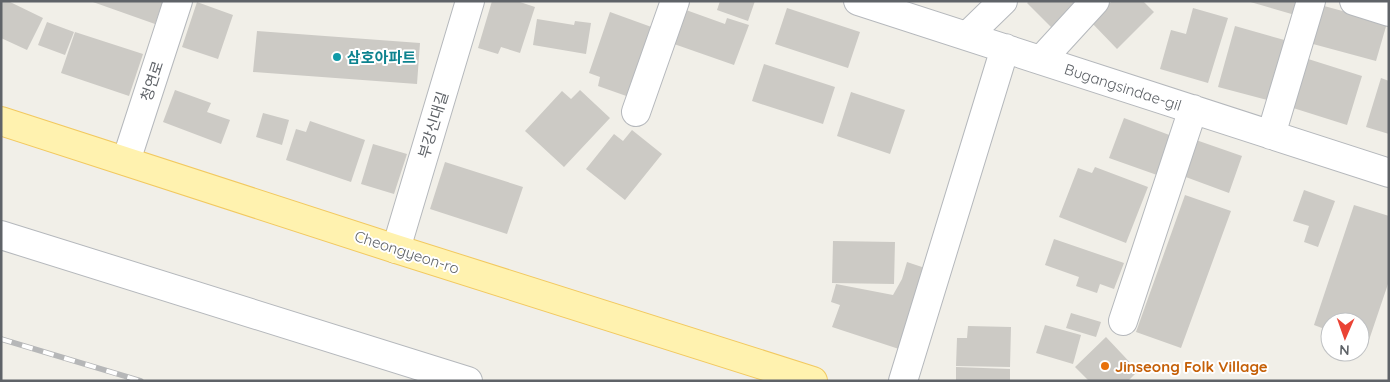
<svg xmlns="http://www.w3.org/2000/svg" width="1390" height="382" font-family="Quicksand,'Noto Sans KR',sans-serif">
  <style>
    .building { fill: #cccac5 }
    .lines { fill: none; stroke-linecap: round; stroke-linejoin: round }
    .minor-casing { stroke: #b5b8bc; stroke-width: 30 }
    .major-casing { stroke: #f2c960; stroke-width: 30 }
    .minor { stroke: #fff; stroke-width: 28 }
    .major { stroke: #fff2af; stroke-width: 28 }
    .rail-casing { stroke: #b6b7b8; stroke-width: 5.5 }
    .rail { stroke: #fff; stroke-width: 4; stroke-dasharray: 11; stroke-linecap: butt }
    .culture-dot { fill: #0f9aa8; stroke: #fff; stroke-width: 2 }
    .food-dot { fill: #e8710a; stroke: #fff; stroke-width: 2 }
    .labels { text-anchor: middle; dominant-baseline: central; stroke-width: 4; stroke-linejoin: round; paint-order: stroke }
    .culture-label { font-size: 15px; font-weight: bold; fill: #0d838f; stroke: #fff; text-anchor: start }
    .street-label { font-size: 15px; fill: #5f6368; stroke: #fff }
    .food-label { font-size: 15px; font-weight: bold; fill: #c56008; stroke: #fff; text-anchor: start }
  </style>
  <rect width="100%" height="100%" fill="#f1efe8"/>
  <!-- building -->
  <path class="building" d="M 1,1 L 8,1 L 43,18 L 27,50 L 1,38 Z
    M 90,1 L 163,1 L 155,24 Z
    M 492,1 L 517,1 L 535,7 L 520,53 L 501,47 L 498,54 L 478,48 Z
    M 720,1 L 755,1 L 748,21 L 717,10 Z
    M 1029,1 L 1081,1 L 1053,29 L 1027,3 Z
    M 1112,1 L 1143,1 L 1154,12 L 1117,49 L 1091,22 Z
    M 1247,1 L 1299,1 L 1295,15 Z
    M 197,2 L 233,15 L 218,59 L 182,47 Z
    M 1324,6 L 1387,23 L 1376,61 L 1313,44 Z
    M 787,8 L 860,32 L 848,68 L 775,44 Z
    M 1193,8 L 1228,18 L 1208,83 L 1160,69 L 1171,30 L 1186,34 Z
    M 686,10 L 725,24 L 727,18 L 749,25 L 734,65 L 674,44 Z
    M 610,12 L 657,29 L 632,98 L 598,86 L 600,77 L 589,73 Z
    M 537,19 L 574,25 L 575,21 L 591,23 L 586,54 L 533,45 Z
    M 47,22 L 74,32 L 65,55 L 38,45 Z
    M 1235,26 L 1288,41 L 1271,101 L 1218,87 Z
    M 257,31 L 420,43 L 417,84 L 253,72 Z
    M 75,32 L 143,54 L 129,96 L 61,73 Z
    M 1305,58 L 1362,76 L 1347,125 L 1290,107 Z
    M 764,64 L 835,87 L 823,124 L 752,101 Z
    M 1381,78 L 1389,81 L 1389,134 L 1366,127 Z
    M 175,90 L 211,103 L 207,112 L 230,120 L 221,144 L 163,122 Z
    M 580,90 L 610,118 L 564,167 L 525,131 L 562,91 L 571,99 Z
    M 851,92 L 905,110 L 890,154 L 837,136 Z
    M 263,113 L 289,120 L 282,145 L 256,137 Z
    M 1124,118 L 1172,136 L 1157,175 L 1109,158 Z
    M 310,121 L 365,140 L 351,182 L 286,160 L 296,129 L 306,132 Z
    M 632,130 L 662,154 L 625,200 L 586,169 L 614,134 L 623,141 Z
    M 1196,140 L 1242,156 L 1229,193 L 1183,176 Z
    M 373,144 L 407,154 L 394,194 L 361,184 Z
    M 445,162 L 523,187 L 507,234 L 430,209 Z
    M 1095,167 L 1148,187 L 1126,243 L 1059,217 L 1078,168 L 1092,173 Z
    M 1304,190 L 1335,201 L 1318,247 L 1304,242 L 1309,226 L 1293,221 Z
    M 1185,195 L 1231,211 L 1181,348 L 1136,332 Z
    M 1354,205 L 1389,216 L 1389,281 L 1368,343 L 1360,340 L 1360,322 L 1330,322 L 1330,331 L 1314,325 Z
    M 1054,239 L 1124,263 L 1114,289 L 1100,284 L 1097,293 L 1076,286 L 1079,277 L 1045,265 Z
    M 833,241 L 895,242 L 894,284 L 832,283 Z
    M 907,262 L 928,269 L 902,350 L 832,327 L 840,305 L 831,302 L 836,284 L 893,295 L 902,279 Z
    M 1071,313 L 1101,322 L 1096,337 L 1066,328 Z
    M 1045,325 L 1081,335 L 1073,364 L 1036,353 Z
    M 968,326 L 1011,327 L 1010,367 L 956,366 L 957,338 L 967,338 Z
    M 1106,337 L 1138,371 L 1128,381 L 1089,381 L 1075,367 Z
    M 956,367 L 1010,369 L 1010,381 L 960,381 L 956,380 Z"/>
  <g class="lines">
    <defs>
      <path id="minor" d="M 858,1 L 1389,173
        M 1354,1 L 1389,12
        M 967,36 L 1003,1
        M 1041,60 L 1095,1
        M 636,112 L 675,1
        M 1271,135 L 1311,1
        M 126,161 L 178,1
        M 1,235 L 468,381
        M 396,249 L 470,1
        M 1123,321 L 1193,109
        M 903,381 L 1005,48"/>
      <path id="major" d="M 1,121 L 396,249 L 813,381"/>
    </defs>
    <!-- minor casing -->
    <use href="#minor" class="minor-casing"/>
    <!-- major casing -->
    <use href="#major" class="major-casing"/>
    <!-- minor -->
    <use href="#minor" class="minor"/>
    <!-- major -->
    <use href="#major" class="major"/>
    <defs>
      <path id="rail" d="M 1,339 L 141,381"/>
    </defs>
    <!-- rail casing -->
    <use href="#rail" class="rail-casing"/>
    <!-- rail -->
    <use href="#rail" class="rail"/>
  </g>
  <!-- markers -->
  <circle class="culture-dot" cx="337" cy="57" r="5"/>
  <circle class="food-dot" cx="1105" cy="366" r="5"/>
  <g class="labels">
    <!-- culture labels -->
    <g class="culture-label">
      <text x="347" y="57">삼호아파트</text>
    </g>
    <!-- street labels -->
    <g class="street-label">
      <text transform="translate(152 81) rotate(-72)">청연로</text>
      <text transform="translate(1123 87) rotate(18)">Bugangsindae-gil</text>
      <text transform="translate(433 125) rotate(-73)">부강신대길</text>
      <text transform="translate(407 252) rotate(18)">Cheongyeon-ro</text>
    </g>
    <!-- food labels -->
    <g class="food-label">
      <text x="1115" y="366">Jinseong Folk Village</text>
    </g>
  </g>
  <!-- border -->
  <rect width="1390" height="382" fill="none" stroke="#5f6368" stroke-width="5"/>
  <!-- north arrow -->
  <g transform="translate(1345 337) rotate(182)"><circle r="24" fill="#ffffff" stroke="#bfc1c3"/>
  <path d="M0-4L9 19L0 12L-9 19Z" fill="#ea4335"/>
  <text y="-8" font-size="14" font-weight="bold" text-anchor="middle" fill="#5f6368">N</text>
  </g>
</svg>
